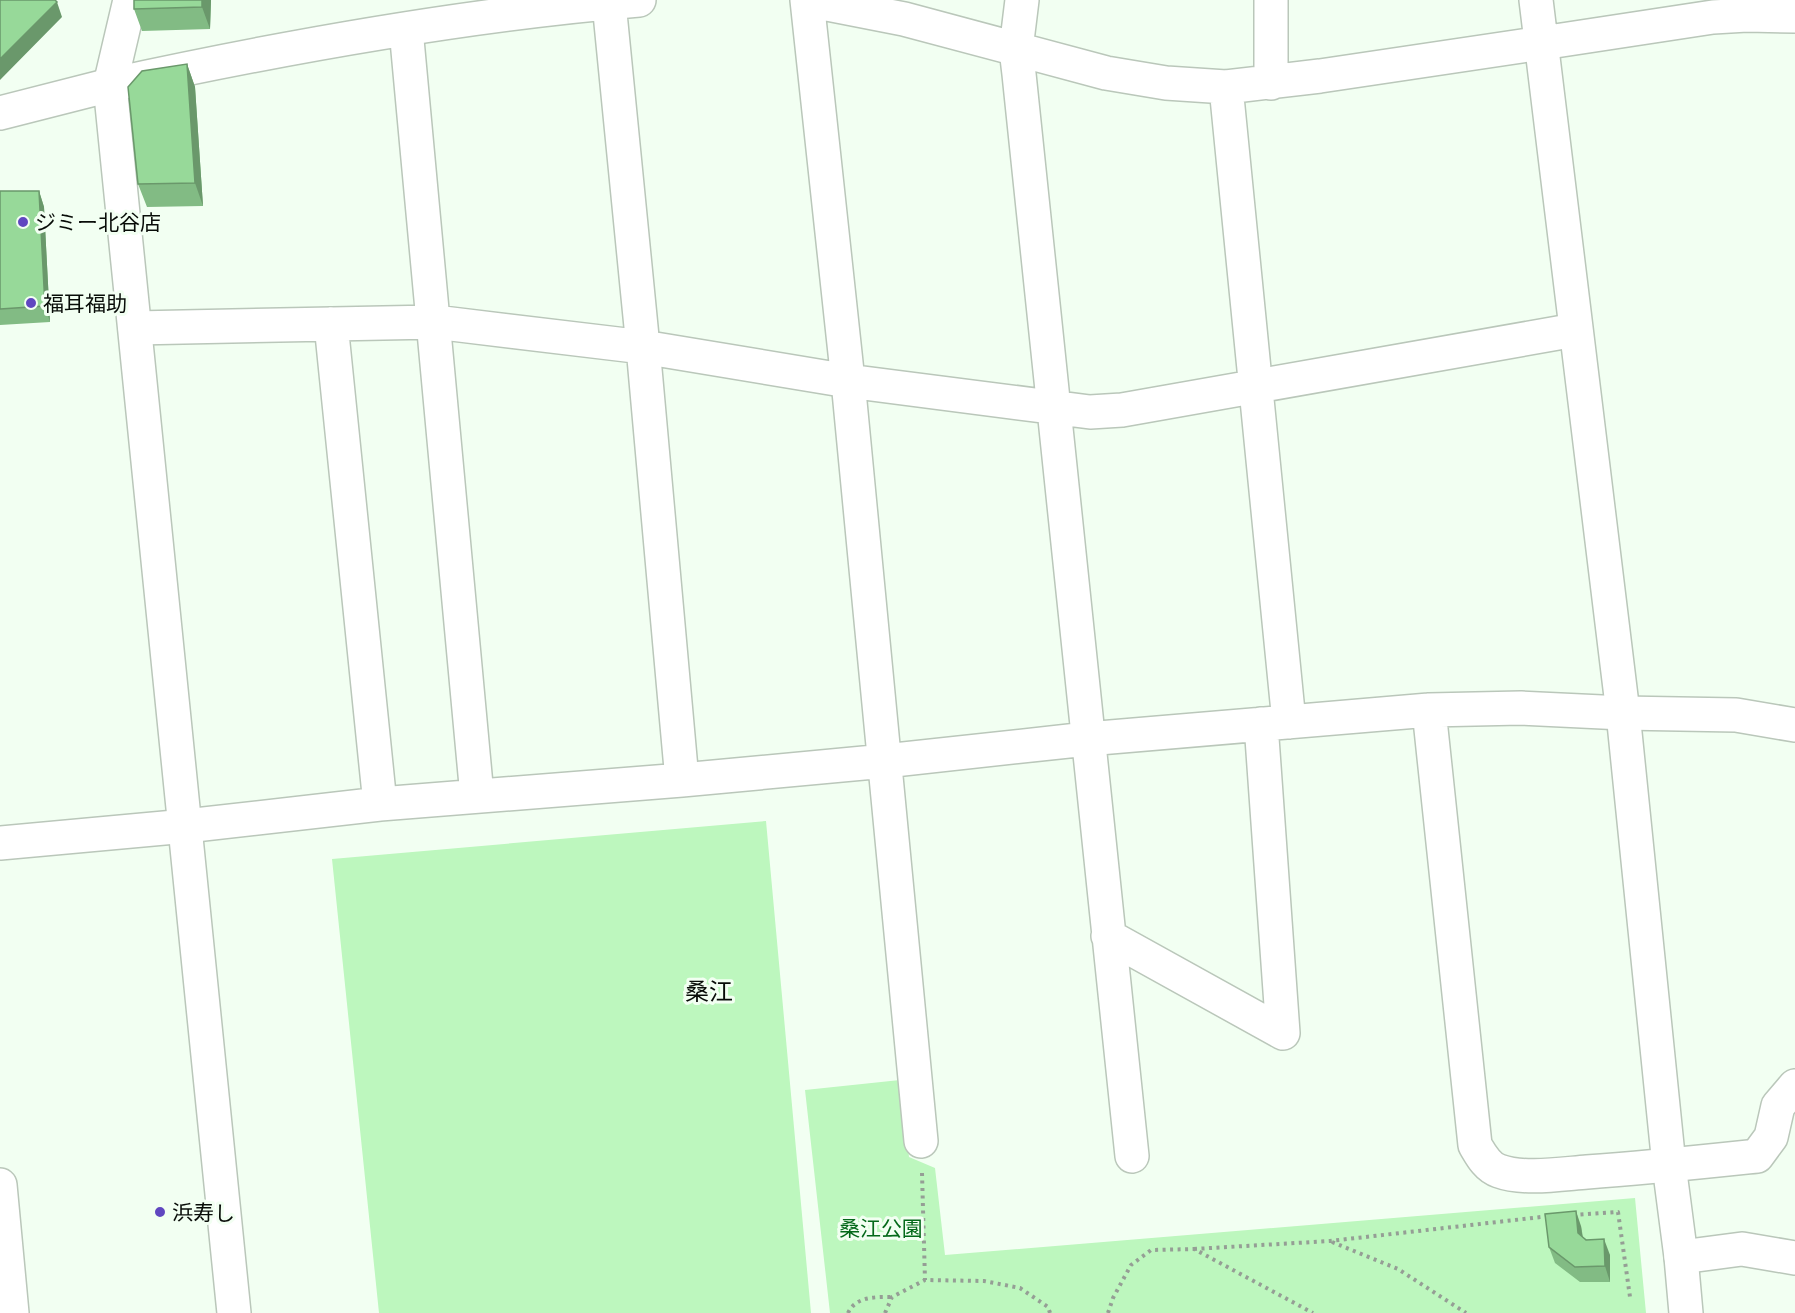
<svg xmlns="http://www.w3.org/2000/svg" width="1795" height="1313" font-family="'Titillium Web','Noto Sans JP',sans-serif">
  <style>
    .green { fill: #bdf7be }
    .lines { fill: none; stroke-linecap: round; stroke-linejoin: round }
    .minor-casing { stroke: #bac7ba; stroke-width: 36 }
    .tertiary-casing { stroke: #bac7ba; stroke-width: 36 }
    .path { stroke: #959e95; stroke-width: 4; stroke-dasharray: 3 4.5; stroke-linecap: butt }
    .minor { stroke: #fff; stroke-width: 33 }
    .tertiary { stroke: #fff; stroke-width: 33 }
    .wall { fill: #82bb84 }
    .shaded-wall { fill: #6a986b }
    .building { fill: #97d999; stroke: #6a986b; stroke-width: 1.5 }
    .poi-dot { fill: #6047c0; stroke: #f2fff2; stroke-width: 2 }
    .labels { text-anchor: middle; dominant-baseline: central; stroke-width: 6; stroke-linejoin: round; paint-order: stroke }
    .poi-label { font-size: 21px; fill: #080c08; stroke: #f2fff2; text-anchor: start }
    .park-label { font-size: 21px; fill: #04691a; stroke: #f2fff2 }
    .quarter-label { font-size: 24px; fill: #080c08; stroke: #f2fff2 }
  </style>
  <rect width="100%" height="100%" fill="#f2fff2"/>
  <!-- green -->
  <path class="green" d="M 766,821 L 811,1313 L 379,1313 L 332,859 Z
    M 900,1080 L 909,1157 L 935,1168 L 945,1255 L 1635,1198 L 1646,1313 L 830,1313 L 805,1090 Z"/>
  <g class="lines">
    <defs>
      <path id="minor" d="M 130,0 L 110,85 C 284,47 461,15 639,0
        M 807,0 L 848,381 L 921,1141
        M 807,0 L 904,19 L 1106,73 L 1166,83 L 1226,87 L 1320,76 L 1542,43
        M 1022,0 L 1016,49 L 1019,74 L 1132,1156
        M 1271,0 L 1271,83
        M 609,3 L 643,347 L 682,780
        M 406,29 L 477,796
        M 1226,87 L 1289,722
        M 331,324 L 380,804
        M 135,328 L 435,322 L 643,347 L 848,381 L 1090,412 L 1122,410 L 1575,330
        M 1429,710 L 1475,1145 C 1481,1155 1487,1167 1499,1171 C 1523,1180 1561,1174 1587,1172 C 1644,1168 1700,1162 1757,1156 L 1771,1137 L 1778,1106 L 1795,1086
        M 1261,724 L 1283,1033
        M 0,843 L 186,826 L 380,804 L 682,780 L 885,761 L 1087,739 L 1429,710 L 1521,708 L 1623,713 L 1736,715 L 1795,725
        M 1108,936 L 1283,1033
        M 0,1185 L 12,1313
        M 1681,1257 L 1742,1249 L 1795,1258"/>
      <path id="tertiary" d="M 1536,0 L 1623,713 L 1669,1165 L 1681,1257 L 1686,1313
        M 1542,43 L 1713,17 L 1747,15 L 1795,16
        M 0,113 L 110,85 L 234,1313"/>
    </defs>
    <!-- minor casing -->
    <use href="#minor" class="minor-casing"/>
    <!-- tertiary casing -->
    <use href="#tertiary" class="tertiary-casing"/>
    <!-- path -->
    <path class="path" d="M 922,1173 L 925,1280
      M 1573,1215 L 1618,1212 L 1630,1297
      M 1332,1242 L 1398,1269 L 1466,1313
      M 1194,1249 L 1330,1241 L 1550,1216
      M 848,1313 C 856,1296 876,1297 892,1297
      M 885,1313 L 892,1297 L 925,1280 L 984,1281 L 1020,1288 L 1048,1307 L 1050,1313
      M 1108,1313 L 1113,1298 L 1131,1265 L 1151,1250 L 1194,1249 L 1313,1313"/>
    <!-- minor -->
    <use href="#minor" class="minor"/>
    <!-- tertiary -->
    <use href="#tertiary" class="tertiary"/>
  </g>
  <!-- wall -->
  <path class="wall" d="M 134,0 L 211,0 L 210,29 L 142,31 L 134,9 Z
    M 187,64 L 195,87 L 203,206 L 147,207 L 138,184 Z
    M 0,191 L 39,191 L 44,207 L 50,322 L 0,325 Z
    M 1581,1226 L 1583,1237 L 1610,1255 L 1610,1282 L 1580,1282 L 1555,1263 L 1549,1247 Z"/>
  <!-- shaded-wall -->
  <path class="shaded-wall" d="M 202,0 L 211,0 L 210,29 L 202,7 Z
    M 57,2 L 62,17 L 0,80 L 0,59 Z
    M 187,64 L 195,87 L 203,206 L 195,183 Z
    M 39,191 L 44,207 L 50,322 L 45,306 Z
    M 1576,1211 L 1581,1226 L 1584,1249 L 1578,1233 Z
    M 1604,1239 L 1610,1255 L 1610,1282 L 1605,1266 Z"/>
  <!-- building -->
  <path class="building" d="M 0,0 L 55,0 L 57,2 L 0,59 Z
    M 134,0 L 202,0 L 202,7 L 134,9 Z
    M 187,64 L 195,183 L 138,184 L 128,87 L 142,71 Z
    M 0,191 L 39,191 L 45,306 L 0,309 Z
    M 1576,1211 L 1578,1233 L 1586,1240 L 1604,1239 L 1605,1266 L 1575,1267 L 1549,1247 L 1545,1214 Z"/>
  <!-- markers -->
  <g class="poi-dot">
    <circle cx="23" cy="222" r="6"/>
    <circle cx="31" cy="303" r="6"/>
    <circle cx="160" cy="1212" r="6"/>
  </g>
  <g class="labels">
    <!-- poi labels -->
    <g class="poi-label">
      <text x="35" y="222">ジミー北谷店</text>
      <text x="43" y="303">福耳福助</text>
      <text x="172" y="1212">浜寿し</text>
    </g>
    <!-- park labels -->
    <g class="park-label">
      <text x="881" y="1228">桑江公園</text>
    </g>
    <!-- quarter labels -->
    <g class="quarter-label">
      <text x="709" y="991">桑江</text>
    </g>
  </g>
</svg>
